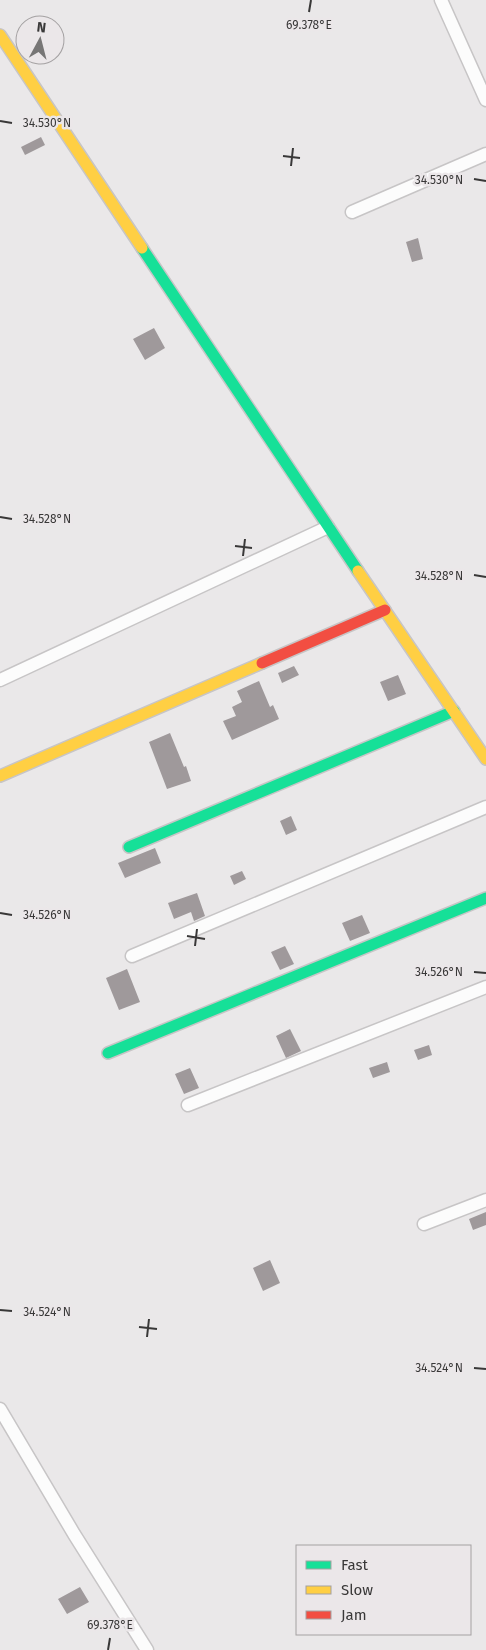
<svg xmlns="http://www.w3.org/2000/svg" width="486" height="1650" font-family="'Fira Sans',sans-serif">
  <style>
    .building { fill: #9f999b }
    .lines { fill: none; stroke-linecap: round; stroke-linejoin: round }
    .street-casing { stroke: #c7c5c6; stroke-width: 15 }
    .fast-casing { stroke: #c7c5c6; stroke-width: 14 }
    .slow-casing { stroke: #c7c5c6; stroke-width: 14 }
    .jam-casing { stroke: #c7c5c6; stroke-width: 14 }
    .street { stroke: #fcfcfc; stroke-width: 12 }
    .fast { stroke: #16e098; stroke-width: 11 }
    .slow { stroke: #ffcf43; stroke-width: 11 }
    .jam { stroke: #f24e42; stroke-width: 11 }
    .ticks { fill: none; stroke: #393838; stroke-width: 2 }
    .ticks-label { font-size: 12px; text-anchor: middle; fill: #393838; stroke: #ebe7e9; stroke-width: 5; stroke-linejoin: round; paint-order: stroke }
  </style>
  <rect width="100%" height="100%" fill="#eae8e9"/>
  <!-- building -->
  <path class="building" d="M 41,137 L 45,145 L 25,155 L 21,147 Z
    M 418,238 L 423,259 L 412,262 L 406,242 Z
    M 154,328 L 165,348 L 145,360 L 133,339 Z
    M 294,666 L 299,675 L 282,683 L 278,673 Z
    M 398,675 L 406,694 L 388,701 L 380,682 Z
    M 259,681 L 270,707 L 273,705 L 279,719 L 232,740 L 223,721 L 236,716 L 232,707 L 242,702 L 237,691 Z
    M 170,733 L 184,767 L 186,766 L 191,781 L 167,789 L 149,742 Z
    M 291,816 L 297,830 L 286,835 L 280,821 Z
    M 155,848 L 161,863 L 125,878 L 118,863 Z
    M 242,871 L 246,879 L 234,885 L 230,876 Z
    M 197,893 L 205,916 L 194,921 L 191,912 L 174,919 L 168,903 Z
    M 362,915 L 370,933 L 350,941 L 342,923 Z
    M 285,946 L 294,964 L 280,970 L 271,952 Z
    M 127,969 L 140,1002 L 119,1010 L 106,978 Z
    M 290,1029 L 301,1051 L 286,1058 L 276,1036 Z
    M 429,1045 L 432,1055 L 418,1060 L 414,1050 Z
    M 387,1062 L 390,1072 L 373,1078 L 369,1068 Z
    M 190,1068 L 199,1088 L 184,1094 L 175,1074 Z
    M 486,1212 L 486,1225 L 473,1230 L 469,1219 Z
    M 270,1260 L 280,1283 L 263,1291 L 253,1268 Z
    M 80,1587 L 89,1602 L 67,1614 L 58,1599 Z"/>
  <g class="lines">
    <defs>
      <path id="street" d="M 441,0 L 486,100
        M 352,212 L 486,154
        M 0,680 L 328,527
        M 132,956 L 486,807
        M 188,1105 L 486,987
        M 424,1224 L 486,1200
        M 0,1409 L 74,1534 L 147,1650"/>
      <path id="fast" d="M 142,248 L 358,571
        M 129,847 L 454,711
        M 108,1053 L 486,898"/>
      <path id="slow" d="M 0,35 L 142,248
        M 358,571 L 486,759
        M 0,776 L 262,663"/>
      <path id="jam" d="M 262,663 L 385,610"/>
    </defs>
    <!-- street casing -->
    <use href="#street" class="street-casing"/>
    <!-- fast casing -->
    <use href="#fast" class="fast-casing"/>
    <!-- slow casing -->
    <use href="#slow" class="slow-casing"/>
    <!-- jam casing -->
    <use href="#jam" class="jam-casing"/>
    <!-- street -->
    <use href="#street" class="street"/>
    <!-- fast -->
    <use href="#fast" class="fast"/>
    <!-- slow -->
    <use href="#slow" class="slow"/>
    <!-- jam -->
    <use href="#jam" class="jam"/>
  </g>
  <!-- ticks -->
  <path class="ticks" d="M 309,12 L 311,0M 0,121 L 12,123M 283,156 L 300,158M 291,166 L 293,148M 474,179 L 486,181M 0,517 L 12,519M 235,546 L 252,548M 243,556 L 245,539M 474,575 L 486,577M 0,913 L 12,915M 187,936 L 205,939M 195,946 L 197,929M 474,972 L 486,973M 0,1310 L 12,1311M 139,1327 L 157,1329M 147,1337 L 149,1319M 474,1368 L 486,1369M 108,1650 L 110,1638"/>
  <g class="ticks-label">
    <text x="309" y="29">69.378°E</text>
    <text x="47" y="127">34.530°N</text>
    <text x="439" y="184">34.530°N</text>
    <text x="47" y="523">34.528°N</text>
    <text x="439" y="580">34.528°N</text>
    <text x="47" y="919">34.526°N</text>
    <text x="439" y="976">34.526°N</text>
    <text x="47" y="1316">34.524°N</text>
    <text x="439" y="1372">34.524°N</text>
    <text x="110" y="1629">69.378°E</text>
  </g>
  <!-- legend -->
  <rect x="296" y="1545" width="175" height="90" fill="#ebe7e9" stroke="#a4a1a2"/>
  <rect x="306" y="1561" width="25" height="8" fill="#16e098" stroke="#a4a1a2"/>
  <text x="341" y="1570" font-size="15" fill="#393838">Fast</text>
  <rect x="306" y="1586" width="25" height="8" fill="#ffcf43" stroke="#a4a1a2"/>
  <text x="341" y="1595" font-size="15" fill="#393838">Slow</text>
  <rect x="306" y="1611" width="25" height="8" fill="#f24e42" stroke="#a4a1a2"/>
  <text x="341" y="1620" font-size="15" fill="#393838">Jam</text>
  <!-- north arrow -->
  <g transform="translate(40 40) rotate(7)"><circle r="24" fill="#ebe7e9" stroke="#a4a1a2"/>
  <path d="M0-4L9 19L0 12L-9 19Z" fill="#777676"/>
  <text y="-8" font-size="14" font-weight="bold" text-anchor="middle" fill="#393838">N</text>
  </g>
</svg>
